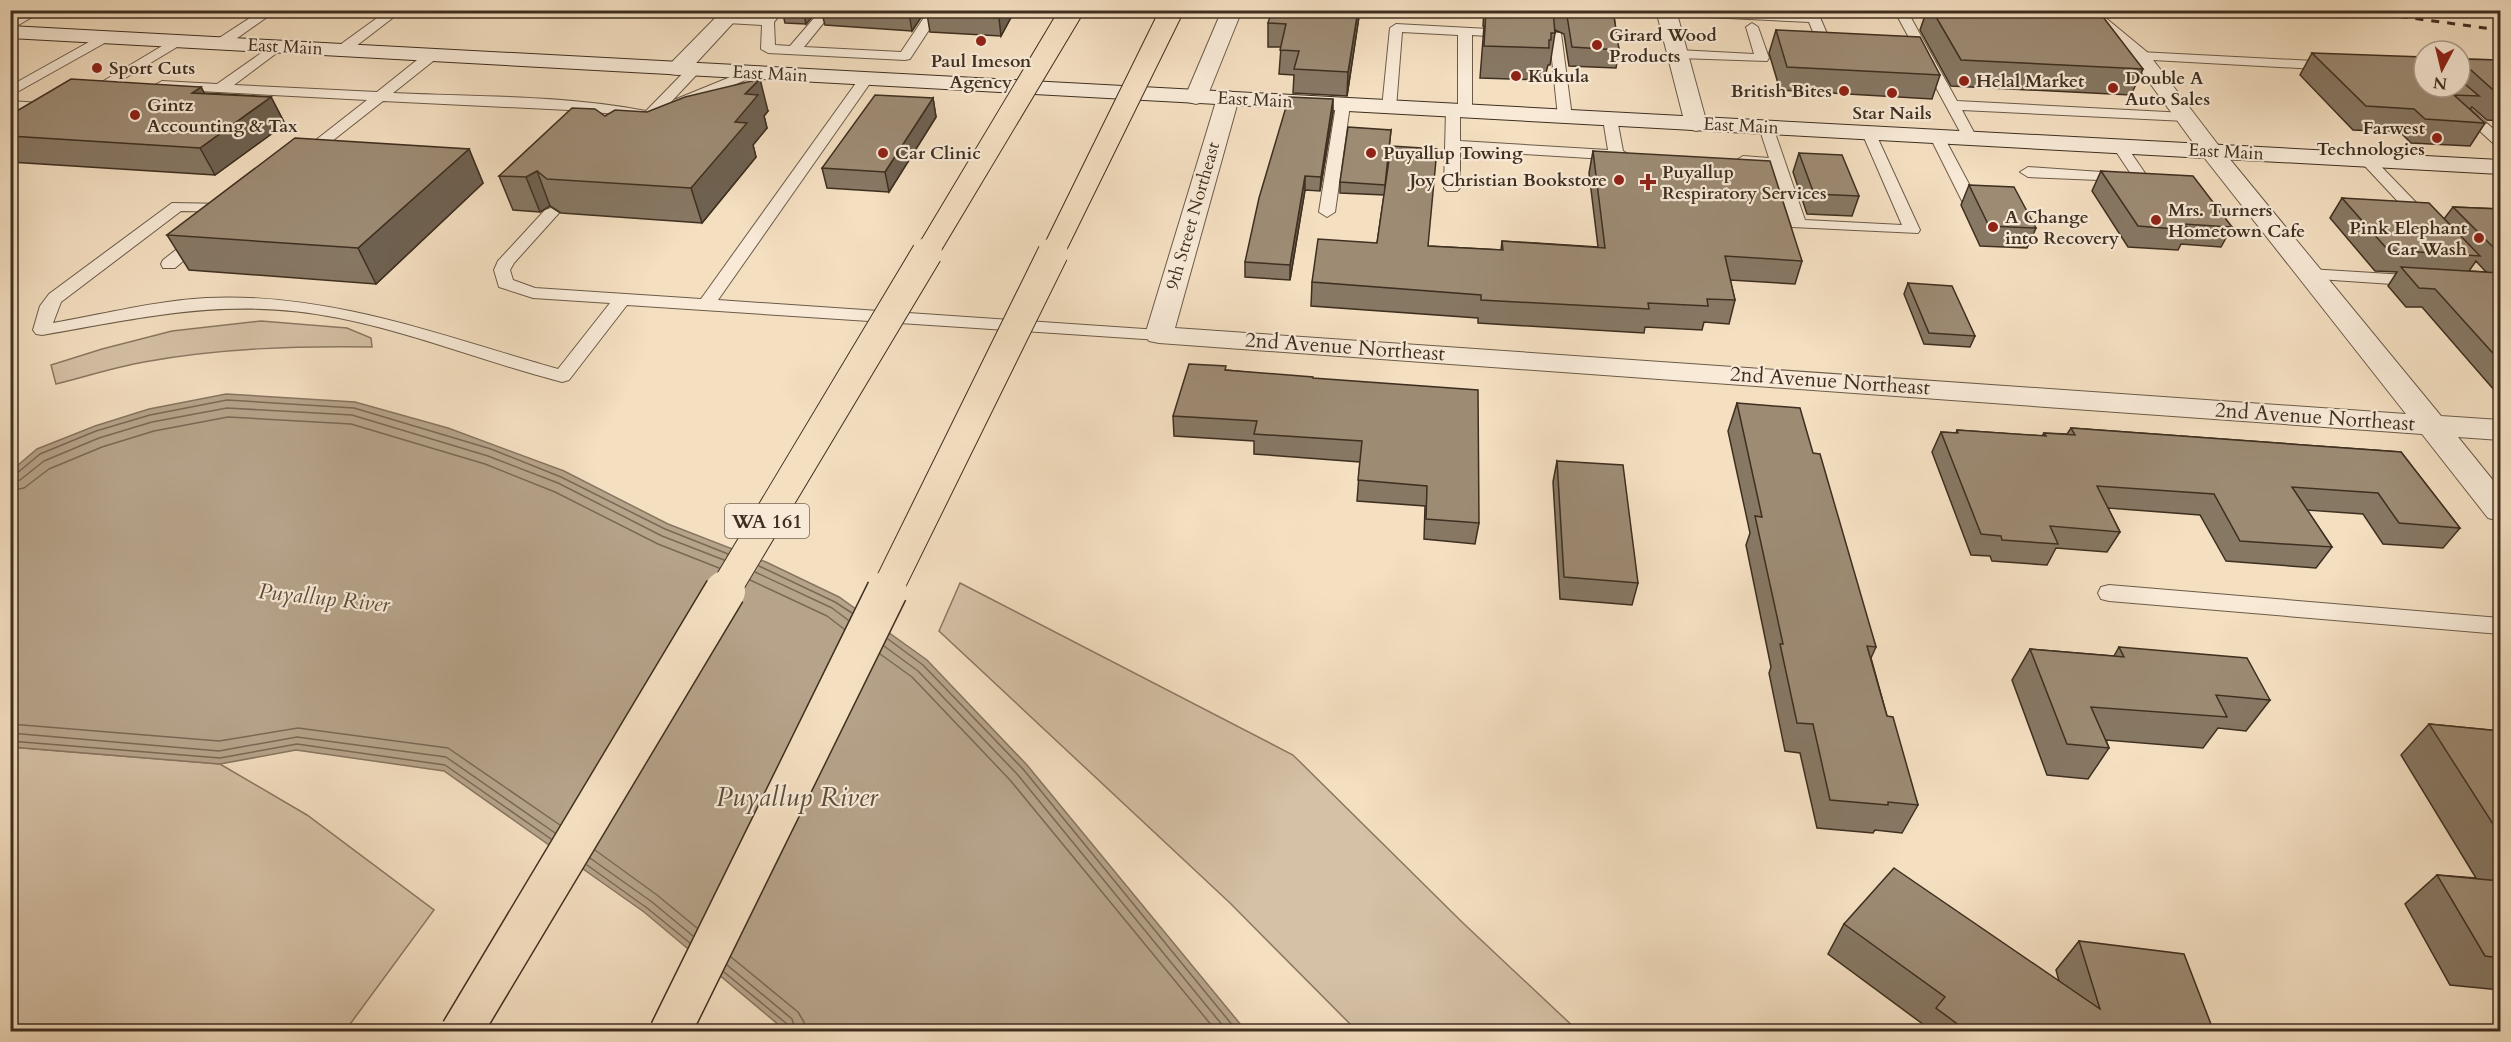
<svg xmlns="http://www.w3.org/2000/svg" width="2511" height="1042" font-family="Cardo,serif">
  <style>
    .green { fill: #d5c1a6; stroke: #8a7863; stroke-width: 1.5 }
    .water { fill: #b6a38a; stroke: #867560; stroke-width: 1.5 }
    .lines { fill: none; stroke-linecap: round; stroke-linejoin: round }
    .shore { stroke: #7a6955; stroke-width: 1.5 }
    .lane-casing { stroke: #6c5b48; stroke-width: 2 }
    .street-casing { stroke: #6c5b48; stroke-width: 2 }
    .secondary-casing { stroke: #3f2f20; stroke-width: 2 }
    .lane { fill: #f8ead7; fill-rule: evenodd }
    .street { fill: #f8ead7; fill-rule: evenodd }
    .secondary { fill: #f8ead7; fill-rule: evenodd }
    .rail { stroke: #3f2f20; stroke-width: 3; stroke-dasharray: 8 8; stroke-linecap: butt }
    .highway-bridge-far2-casing { stroke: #3f2f20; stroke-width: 24; stroke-linecap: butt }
    .highway-bridge-far1-casing { stroke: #3f2f20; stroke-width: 32; stroke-linecap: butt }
    .highway-bridge-casing { stroke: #3f2f20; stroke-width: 43; stroke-linecap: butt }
    .highway-bridge-far2 { stroke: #f4dfc1; stroke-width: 22 }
    .highway-bridge-far1 { stroke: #f4dfc1; stroke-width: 30 }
    .highway-bridge { stroke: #f4dfc1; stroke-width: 40 }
    .wall { fill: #877864; stroke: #3f2f20; stroke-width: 1.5; fill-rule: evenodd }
    .shaded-wall { fill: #6e6151; stroke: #3f2f20; stroke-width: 1.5 }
    .building { fill: #9d8b74; stroke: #3f2f20; stroke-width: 1.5 }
    .poi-dot { fill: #8f2418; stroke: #f8ead7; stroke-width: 2 }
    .labels { text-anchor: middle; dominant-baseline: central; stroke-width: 4.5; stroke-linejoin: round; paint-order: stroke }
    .far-poi-label { font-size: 18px; font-weight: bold; fill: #3f2f20; stroke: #f8ead7; text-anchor: start }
    .far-street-label { font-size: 18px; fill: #3f2f20; stroke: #f8ead7 }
    .shield { fill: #f8ead7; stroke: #766757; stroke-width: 1.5 }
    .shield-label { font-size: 20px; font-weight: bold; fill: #3f2f20 }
    .street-label { font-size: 21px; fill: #3f2f20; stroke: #f8ead7 }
    .water-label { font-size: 22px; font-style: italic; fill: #5d4c3a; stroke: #f8ead7 }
    .near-water-label { font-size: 27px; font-style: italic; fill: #5d4c3a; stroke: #f8ead7 }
  </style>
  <rect width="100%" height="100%" fill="#f4dfc1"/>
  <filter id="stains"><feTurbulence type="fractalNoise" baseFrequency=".00333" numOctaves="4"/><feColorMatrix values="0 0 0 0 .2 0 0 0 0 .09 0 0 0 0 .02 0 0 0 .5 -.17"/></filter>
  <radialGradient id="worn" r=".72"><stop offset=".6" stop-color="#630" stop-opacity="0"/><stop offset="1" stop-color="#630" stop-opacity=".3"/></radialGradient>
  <!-- green -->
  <path class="green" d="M 261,321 L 347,328 L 371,338 L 372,347 C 296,346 220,348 144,362 C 115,367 85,377 56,384 L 51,365 L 102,349 L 172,331 Z
    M 960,583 L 1293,755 L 1463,923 L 1578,1031 L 1357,1031 L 1230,903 L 939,631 Z
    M 10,747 L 220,764 L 307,815 L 434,910 L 345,1031 L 11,1031 Z"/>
  <!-- water -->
  <path class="water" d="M 226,394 L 355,402 L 448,428 L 564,471 L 668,524 L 766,562 L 839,597 L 927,660 L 1027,765 L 1246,1031 L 786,1031 L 644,912 L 444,771 L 296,750 L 220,764 L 11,747 L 11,471 L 37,449 L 95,426 L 149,409 Z"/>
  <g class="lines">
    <!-- shore -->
    <path class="shore" d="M 10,475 L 16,474 L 40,454 L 96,431 L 150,415 L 227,400 L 354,408 L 491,449 L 561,477 L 665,529 L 728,554
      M 10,482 L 20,480 L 44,461 L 99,438 L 152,422 L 227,408 L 352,415 L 488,456 L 558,483 L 662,536 L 724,560
      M 10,491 L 24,488 L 49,469 L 102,447 L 154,431 L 228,417 L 351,424 L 485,464 L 555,492 L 658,544 L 719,568
      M 759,566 L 835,602 L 852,613
      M 755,572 L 832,608 L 848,620
      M 750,580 L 827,616 L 844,629
      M 888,639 L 923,665 L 1023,769 L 1238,1032
      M 884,646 L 918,671 L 1017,774 L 1228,1032
      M 880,654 L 912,677 L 1010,780 L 1217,1032
      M 10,724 L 219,741 L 298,728 L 448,748 L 560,825
      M 10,733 L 219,751 L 297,737 L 446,757 L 555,833
      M 10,741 L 220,758 L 297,744 L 445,765 L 551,839
      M 595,850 L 657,895 L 697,928
      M 590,858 L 652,902 L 693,936
      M 587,865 L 647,908 L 690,943
      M 731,957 L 798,1012 L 804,1022 L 805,1032
      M 727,965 L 792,1019 L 796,1032
      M 724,972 L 787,1024 L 789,1032"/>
    <defs>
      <path id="lane" d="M 28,10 L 44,10 L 10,30 L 10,20 Z
        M 262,10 L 277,10 L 226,46 L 216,46 L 214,43 L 216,40 Z
        M 388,10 L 403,10 L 347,53 L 337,53 L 335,50 L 337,47 Z
        M 771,10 L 784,10 L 774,22 L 775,45 L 790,46 L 821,10 L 834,10 L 804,47 L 901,52 L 929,10 L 942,10 L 910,59 L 905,60 L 768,53 L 761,49 L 762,25 L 727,23 L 721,19 L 727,15 L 765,17 Z
        M 1736,10 L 1819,15 L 1828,36 L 1826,39 L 1816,39 L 1809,22 L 1666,15 L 1660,11 Z
        M 1894,10 L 1958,12 L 1960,15 L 1954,19 L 1910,16 L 1957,101 L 2186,113 L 2193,117 L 2186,121 L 1962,110 L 1977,138 L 1970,142 L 1965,141 Z
        M 1752,23 L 1758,27 L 1769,58 L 1767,61 L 1678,58 L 1671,54 L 1678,50 L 1754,54 L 1746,27 Z
        M 1396,24 L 1561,33 L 1572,117 L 1570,120 L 1565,121 L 1558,117 L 1550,40 L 1472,35 L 1472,112 L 1470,115 L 1460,115 L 1460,141 L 1608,150 L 1603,119 L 1610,115 L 1617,119 L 1623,151 L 1630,155 L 1622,160 L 1460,150 L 1460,188 L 1457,191 L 1447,191 L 1444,188 L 1446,111 L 1448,108 L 1458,108 L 1458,35 L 1402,32 L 1396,108 L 1389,112 L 1382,108 L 1390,28 Z
        M 105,33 L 110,34 L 112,37 L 110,40 L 10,96 L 10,86 Z
        M 177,37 L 184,41 L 182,44 L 92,98 L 87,99 L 80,95 Z
        M 277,42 L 282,43 L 284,46 L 282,49 L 234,85 L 377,92 L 427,52 L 437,52 L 439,55 L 437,58 L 393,93 C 477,97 564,95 646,111 L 689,67 L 699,67 L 701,70 L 654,120 L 649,121 L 617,114 L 569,110 L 383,101 L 308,160 L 303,162 L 295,157 L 298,154 L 367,100 L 162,89 L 155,85 L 162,81 L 217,84 Z
        M 2140,52 L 2334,62 L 2341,66 L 2334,70 L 2135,59 L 2133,56 L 2135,53 Z
        M 750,69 L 755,70 L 757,73 L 755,76 L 684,106 L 679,107 L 672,103 L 674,100 Z
        M 866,75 L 873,79 L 718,300 L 1159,330 L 1165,331 L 1168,335 L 1165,339 L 1159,340 L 627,305 L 569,380 L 562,382 C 488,363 414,333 339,318 C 231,296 147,317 42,335 L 36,334 L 33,330 L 40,306 L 49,294 L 172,203 L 229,204 L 237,209 L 235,212 L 181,211 L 61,302 L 53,323 C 104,314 154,301 206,298 C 328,292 442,336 558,369 L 610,303 L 533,298 L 499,287 L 494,270 L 498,261 L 545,210 L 551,208 L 559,213 L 514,263 L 510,270 L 513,280 L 535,288 L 701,299 L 861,76 Z
        M 2432,87 L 2447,87 L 2500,135 L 2500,146 L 2495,145 Z
        M 10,101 L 55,104 L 62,108 L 55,112 L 10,109 Z
        M 1343,101 L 1350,105 L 1335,212 L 1327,217 L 1319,212 L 1336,105 Z
        M 1766,123 L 1773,127 L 1805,220 L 1902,225 L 1862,133 L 1864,130 L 1874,130 L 1920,230 L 1918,233 L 1792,227 L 1772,167 L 1743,166 L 1735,161 L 1743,156 L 1769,158 L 1759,127 Z
        M 1937,133 L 1944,137 L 1978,201 L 1976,204 L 1964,204 L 1962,201 L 1930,137 Z
        M 2120,143 L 2125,144 L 2147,176 L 2150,179 L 2147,182 L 2028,177 L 2020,172 L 2028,167 L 2131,174 L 2113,147 Z
        M 2367,155 L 2372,157 L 2432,219 L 2434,222 L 2432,225 L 2420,225 L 2362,163 L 2359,160 L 2362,157 Z
        M 201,233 L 207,235 L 209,238 L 207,241 L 175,268 L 163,268 L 161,264 L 163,260 L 195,235 Z
        M 2309,269 L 2422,276 L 2428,277 L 2431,281 L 2428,285 L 2422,286 L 2303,278 L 2301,274 L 2303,270 Z
        M 2109,585 L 2500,618 L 2500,634 L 2109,601 L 2101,599 L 2098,593 L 2101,587 Z"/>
      <path id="street" d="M 723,10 L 745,10 L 686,74 L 678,75 L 670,74 L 667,69 L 670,64 Z
        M 1222,10 L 1242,10 L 1207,97 L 1204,102 L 1196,104 L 1188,102 L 1185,97 Z
        M 1656,10 L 1676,10 L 1707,124 L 1704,129 L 1696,131 L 1688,129 L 1685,124 Z
        M 2079,10 L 2096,10 L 2147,52 L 2219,146 L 2441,416 L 2500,420 L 2500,440 L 2458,437 L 2500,489 L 2500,521 L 2488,518 L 2422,434 L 1159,343 L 1149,341 L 1145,335 L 1217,98 L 1220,93 L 1228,91 L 1236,93 L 1239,98 L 1175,328 L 2406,414 L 2203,156 L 2133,60 L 2080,17 L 2077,13 Z"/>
      <path id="secondary" d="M 10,26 L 2500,160 L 2500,174 L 10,38 Z"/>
    </defs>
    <!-- lane casing -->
    <use href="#lane" class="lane-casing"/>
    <!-- street casing -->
    <use href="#street" class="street-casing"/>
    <!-- secondary casing -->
    <use href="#secondary" class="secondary-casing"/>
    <!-- lane -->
    <use href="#lane" class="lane"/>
    <!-- street -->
    <use href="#street" class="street"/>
    <!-- secondary -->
    <use href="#secondary" class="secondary"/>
    <!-- rail -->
    <path class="rail" d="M 2352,10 L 2500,30"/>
    <defs>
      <path id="highway-bridge-far2" d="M 926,254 L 1072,10
        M 1052,254 L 1172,10"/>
      <path id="highway-bridge-far1" d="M 724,592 L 927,253
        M 886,592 L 1053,253"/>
      <path id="highway-bridge" d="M 461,1032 L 725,591
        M 670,1032 L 887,591"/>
    </defs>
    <!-- highway-bridge-far2 casing -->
    <use href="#highway-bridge-far2" class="highway-bridge-far2-casing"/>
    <!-- highway-bridge-far1 casing -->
    <use href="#highway-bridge-far1" class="highway-bridge-far1-casing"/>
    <!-- highway-bridge casing -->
    <use href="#highway-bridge" class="highway-bridge-casing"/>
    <!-- highway-bridge-far2 -->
    <use href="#highway-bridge-far2" class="highway-bridge-far2"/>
    <!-- highway-bridge-far1 -->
    <use href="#highway-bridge-far1" class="highway-bridge-far1"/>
    <!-- highway-bridge -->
    <use href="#highway-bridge" class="highway-bridge"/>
  </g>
  <!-- wall -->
  <path class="wall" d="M 782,10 L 818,10 L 806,24 L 785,23 Z
    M 821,10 L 926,10 L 912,31 L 825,25 Z
    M 930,10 L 1015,10 L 1001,36 L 930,32 L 927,14 Z
    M 1360,10 L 1347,96 L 1293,93 L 1294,75 L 1279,74 L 1281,47 L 1268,47 L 1268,23 Z
    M 1484,10 L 1613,10 L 1619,50 L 1616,68 L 1569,66 L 1564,34 L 1555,30 L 1555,33 L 1550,65 L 1548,65 L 1544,80 L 1480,78 L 1484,26 L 1483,26 Z
    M 1927,10 L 2048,10 L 2143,69 L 2131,95 L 1951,86 L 1920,30 Z
    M 1776,30 L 1940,75 L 1932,99 L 1780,90 L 1769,53 Z
    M 2312,53 L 2460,87 L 2460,59 L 2500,60 L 2500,121 L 2487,120 L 2472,107 L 2470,109 L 2485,123 L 2470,146 L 2411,143 L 2400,132 L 2353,130 L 2300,75 Z
    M 201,87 L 204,93 L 271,97 L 285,124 L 215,175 L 10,162 L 10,115 Z
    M 933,98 L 936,117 L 889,192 L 827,188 L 822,168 Z
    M 768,111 L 764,116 L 767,128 L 753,145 L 756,157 L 702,223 L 561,213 L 550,206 L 540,212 L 513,210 L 499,176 L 647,112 Z
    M 1333,112 L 1320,191 L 1305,190 L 1290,280 L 1245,277 L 1245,262 Z
    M 1391,130 L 1385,187 L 1428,246 L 1501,250 L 1502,241 L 1598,247 L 1589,173 L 1593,151 L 1802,261 L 1795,284 L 1730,280 L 1735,300 L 1729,324 L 1704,322 L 1702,330 L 1645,327 L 1644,333 L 1478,323 L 1478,318 L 1311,306 L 1312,282 L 1377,243 L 1384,195 L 1340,193 L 1340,182 Z
    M 469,149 L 483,183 L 376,284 L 189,270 L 167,235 Z
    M 1799,153 L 1859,196 L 1852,216 L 1807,214 L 1793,172 Z
    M 2101,171 L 2232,227 L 2221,247 L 2181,244 L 2178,250 L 2128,247 L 2092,191 Z
    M 1969,185 L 2036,228 L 2027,248 L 1980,246 L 1961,205 Z
    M 2342,198 L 2444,219 L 2453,207 L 2500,209 L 2500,391 L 2495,391 L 2422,307 L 2406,307 L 2388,286 L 2397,272 L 2375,271 L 2330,218 ZM 2476,261 L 2485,271 L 2487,272 L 2469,271 Z
    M 1908,283 L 1975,336 L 1970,347 L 1924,344 L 1904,294 Z
    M 1226,370 L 1313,379 L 1479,523 L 1475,544 L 1424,539 L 1425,506 L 1357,501 L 1360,462 L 1254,454 L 1254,441 L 1174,436 L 1173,416 Z
    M 1737,403 L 1813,453 L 1876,647 L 1871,658 L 1887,716 L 1918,805 L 1902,833 L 1875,830 L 1873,833 L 1817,828 L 1800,753 L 1785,751 L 1769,673 L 1771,667 L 1746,545 L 1750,533 L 1728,431 Z
    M 2071,428 L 2401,452 L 2460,528 L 2443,548 L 2383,544 L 2363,514 L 2307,510 L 2332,547 L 2316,568 L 2226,561 L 2200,515 L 2108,508 L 2120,532 L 2107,552 L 2056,548 L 2047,565 L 1992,561 L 1990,556 L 1971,555 L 1932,452 L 1941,432 L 1956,433 L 1957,430 L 2042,436 L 2044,433 L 2067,434 Z
    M 1557,461 L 1638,583 L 1632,605 L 1560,599 L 1553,482 Z
    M 2119,647 L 2270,700 L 2246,731 L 2218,728 L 2203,748 L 2106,740 L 2109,748 L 2088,779 L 2047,775 L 2012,680 L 2030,649 L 2114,656 Z
    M 2429,724 L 2500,731 L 2500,990 L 2450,985 L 2405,904 L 2437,875 L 2476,878 L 2401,755 Z
    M 1844,924 L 2059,981 L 2056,970 L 2079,941 L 2214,1032 L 1920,1032 L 1924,1025 L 1828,954 Z"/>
  <!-- shaded-wall -->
  <path class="shaded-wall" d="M 803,10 L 818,10 L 806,24 Z
    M 911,10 L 926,10 L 912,31 L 909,13 Z
    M 1003,10 L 1015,10 L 1001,36 L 999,18 Z
    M 1358,10 L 1360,10 L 1347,96 L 1348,72 Z
    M 760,79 L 768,111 L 764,116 L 767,128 L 753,145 L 756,157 L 702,223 L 691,188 L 735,122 L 745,94 Z
    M 201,87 L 215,113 L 192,93 Z
    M 271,97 L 285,124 L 215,175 L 200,148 Z
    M 933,98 L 936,117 L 889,192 L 885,172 Z
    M 1333,99 L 1333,112 L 1320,191 L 1321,177 Z
    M 469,149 L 483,183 L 376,284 L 358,248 Z
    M 537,171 L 550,206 L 540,212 L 526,177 Z
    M 1305,176 L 1305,190 L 1290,280 L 1290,265 Z"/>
  <!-- building -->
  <path class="building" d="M 869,10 L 911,10 L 909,13 Z
    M 930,10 L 1003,10 L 999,18 L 927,14 Z
    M 1272,10 L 1358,10 L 1348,72 L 1294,69 L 1299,51 L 1280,50 L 1286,24 L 1268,23 Z
    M 1486,10 L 1553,11 L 1555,33 L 1551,33 L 1551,40 L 1549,40 L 1549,48 L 1484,46 Z
    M 1546,10 L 1613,10 L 1619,50 L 1572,47 L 1567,16 L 1559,12 Z
    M 1932,10 L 2048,10 L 2100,13 L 2143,69 L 1961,60 Z
    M 1776,30 L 1920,37 L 1940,75 L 1787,67 Z
    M 2312,53 L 2424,57 L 2424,87 L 2460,87 L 2460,80 L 2479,96 L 2454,95 L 2485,123 L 2425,119 L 2414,109 L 2366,106 Z
    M 2460,59 L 2500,60 L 2500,96 L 2463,63 L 2460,63 Z
    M 71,79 L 201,87 L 192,93 L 271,97 L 200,148 L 10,136 L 10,115 Z
    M 760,79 L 745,94 L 758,95 L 735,122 L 747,123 L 691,188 L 547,179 L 537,171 L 526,177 L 499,176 L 572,108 L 595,109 L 605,116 L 615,110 L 647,112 L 685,97 Z
    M 875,95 L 933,98 L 885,172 L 822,168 Z
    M 1289,97 L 1333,99 L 1321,177 L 1305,176 L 1290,265 L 1245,262 L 1259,198 Z
    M 1348,127 L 1391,130 L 1385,185 L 1340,182 Z
    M 295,138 L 469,149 L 358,248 L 167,235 Z
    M 1391,146 L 1437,149 L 1428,246 L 1503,250 L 1502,241 L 1605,248 L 1593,151 L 1770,161 L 1802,261 L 1725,256 L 1735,300 L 1707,299 L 1708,306 L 1648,303 L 1649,309 L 1481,300 L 1481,295 L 1312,282 L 1318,239 L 1377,243 Z
    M 1799,153 L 1842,155 L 1859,196 L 1814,194 Z
    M 2101,171 L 2193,176 L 2232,227 L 2184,224 L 2189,230 L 2138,226 Z
    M 1969,185 L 2014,187 L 2036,228 L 1989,226 Z
    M 2342,198 L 2429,203 L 2480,256 L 2388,250 Z
    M 2453,207 L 2500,209 L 2500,254 Z
    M 2401,267 L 2500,273 L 2500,361 L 2435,289 L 2419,288 Z
    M 1908,283 L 1952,286 L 1975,336 L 1929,333 Z
    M 1189,364 L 1226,366 L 1225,370 L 1313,377 L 1313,378 L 1478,390 L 1479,523 L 1426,519 L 1427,486 L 1358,480 L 1362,441 L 1254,434 L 1257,421 L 1173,416 Z
    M 1737,403 L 1800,408 L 1813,453 L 1820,454 L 1876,647 L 1867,646 L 1887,716 L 1893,717 L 1918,805 L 1888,802 L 1888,805 L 1830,800 L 1813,724 L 1797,723 L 1780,644 L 1783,644 L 1755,516 L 1762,517 Z
    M 2071,428 L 2401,452 L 2460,528 L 2399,523 L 2378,493 L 2292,487 L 2332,547 L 2240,541 L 2214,494 L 2097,486 L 2120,532 L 2050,526 L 2058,544 L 2002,540 L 2001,536 L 1981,534 L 1941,432 L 1958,433 L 1957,430 L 2046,436 L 2044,433 L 2075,435 Z
    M 1557,461 L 1623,465 L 1638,583 L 1564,577 Z
    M 2119,647 L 2247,658 L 2270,700 L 2216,695 L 2227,717 L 2091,707 L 2109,748 L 2067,744 L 2030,649 L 2124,657 Z
    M 2429,724 L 2500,731 L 2500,835 Z
    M 1894,868 L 2100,1009 L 2079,941 L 2184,954 L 2214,1032 L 1968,1032 L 1936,1008 L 1945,997 L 1844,924 Z
    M 2437,875 L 2500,881 L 2500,958 L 2485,956 Z"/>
  <!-- markers -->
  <g class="poi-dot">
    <circle cx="981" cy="41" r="6"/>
    <circle cx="1597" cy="45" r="6"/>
    <circle cx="97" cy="68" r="6"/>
    <circle cx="1516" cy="76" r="6"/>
    <circle cx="1964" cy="81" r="6"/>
    <circle cx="2113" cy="88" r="6"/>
    <circle cx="1844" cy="91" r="6"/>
    <circle cx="1892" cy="93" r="6"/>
    <circle cx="135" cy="115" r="6"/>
    <circle cx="2437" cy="138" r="6"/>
    <circle cx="883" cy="153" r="6"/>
    <circle cx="1371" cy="153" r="6"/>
    <circle cx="1619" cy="180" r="6"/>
    <path d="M1645 173h6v6h6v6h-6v6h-6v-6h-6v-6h6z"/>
    <circle cx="2156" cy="220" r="6"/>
    <circle cx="1993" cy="227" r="6"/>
    <circle cx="2479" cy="238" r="6"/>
  </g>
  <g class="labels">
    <!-- far-poi labels -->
    <g class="far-poi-label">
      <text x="1609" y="35">Girard Wood<tspan x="1609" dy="21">Products</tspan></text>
      <text x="981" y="61" text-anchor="middle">Paul Imeson<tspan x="981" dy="21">Agency</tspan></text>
      <text x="109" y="68">Sport Cuts</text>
      <text x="1528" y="76">Kukula</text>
      <text x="2125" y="78">Double A<tspan x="2125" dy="21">Auto Sales</tspan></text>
      <text x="1976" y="81">Helal Market</text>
      <text x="1832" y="91" text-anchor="end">British Bites</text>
      <text x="147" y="105">Gintz<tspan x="147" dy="21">Accounting &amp; Tax</tspan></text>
      <text x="1892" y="113" text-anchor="middle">Star Nails</text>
      <text x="2425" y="128" text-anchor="end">Farwest<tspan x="2425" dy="21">Technologies</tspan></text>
      <text x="895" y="153">Car Clinic</text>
      <text x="1383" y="153">Puyallup Towing</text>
      <text x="1662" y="172">Puyallup<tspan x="1662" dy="21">Respiratory Services</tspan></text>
      <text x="1607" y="180" text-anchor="end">Joy Christian Bookstore</text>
      <text x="2168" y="210">Mrs. Turners<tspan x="2168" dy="21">Hometown Cafe</tspan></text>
      <text x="2005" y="217">A Change<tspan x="2005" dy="21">into Recovery</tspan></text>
      <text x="2467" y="228" text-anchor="end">Pink Elephant<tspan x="2467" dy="21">Car Wash</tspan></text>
    </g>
    <!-- far-street labels -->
    <g class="far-street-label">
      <text transform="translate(285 47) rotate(3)">East Main</text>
      <text transform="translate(770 74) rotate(3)">East Main</text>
      <text transform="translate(1255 100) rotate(3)">East Main</text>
      <text transform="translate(1741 126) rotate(3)">East Main</text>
      <text transform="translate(2226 152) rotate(3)">East Main</text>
      <text transform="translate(1193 216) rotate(-74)">9th Street Northeast</text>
    </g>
    <!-- shield labels -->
    <rect class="shield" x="725" y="504" width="84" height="34" rx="4.5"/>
    <g class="shield-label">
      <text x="767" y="521">WA 161</text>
    </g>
    <!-- street labels -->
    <g class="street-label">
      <text transform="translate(1345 347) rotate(4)">2nd Avenue Northeast</text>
      <text transform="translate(1830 381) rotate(4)">2nd Avenue Northeast</text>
      <text transform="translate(2315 417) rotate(4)">2nd Avenue Northeast</text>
    </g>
    <!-- water labels -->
    <g class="water-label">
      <text transform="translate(324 598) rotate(6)">Puyallup River</text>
    </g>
    <!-- near-water labels -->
    <g class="near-water-label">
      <text x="797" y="797">Puyallup River</text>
    </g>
  </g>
  <!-- margin -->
  <rect width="2511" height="1042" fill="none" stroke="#f4dfc1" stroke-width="36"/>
  <rect x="12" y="12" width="2487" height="1018" fill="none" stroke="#3f2f20" stroke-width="3"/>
  <rect x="18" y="18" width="2475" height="1006" fill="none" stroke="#3f2f20" stroke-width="1.5"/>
  <!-- north arrow -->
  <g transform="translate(2442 69) rotate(187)"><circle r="28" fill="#f8ead7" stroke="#ae9f8e" stroke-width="1.5"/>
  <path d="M0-4.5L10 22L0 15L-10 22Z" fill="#8f2418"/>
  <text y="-9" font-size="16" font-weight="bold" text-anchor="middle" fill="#3f2f20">N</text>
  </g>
  <rect width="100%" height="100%" filter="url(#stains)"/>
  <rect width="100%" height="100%" fill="url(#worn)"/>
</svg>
